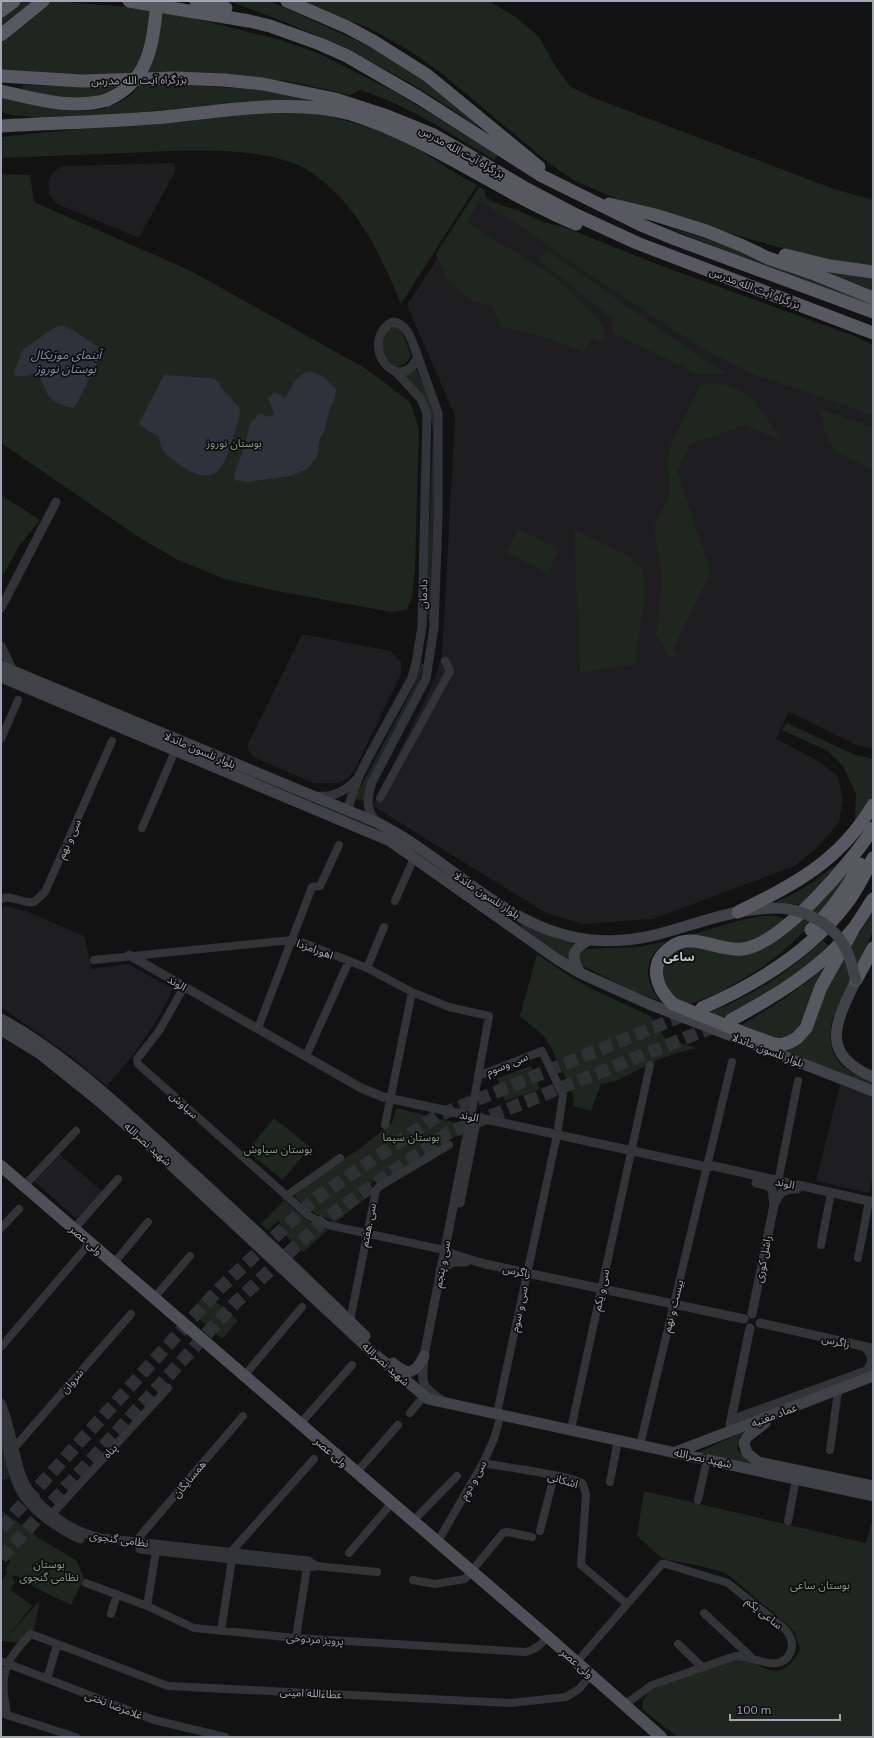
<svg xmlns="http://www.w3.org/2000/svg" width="874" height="1738" font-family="Mulish,'Noto Sans Arabic',sans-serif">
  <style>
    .built { fill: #1e1e20 }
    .green { fill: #1f2620 }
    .water { fill: #2c333b }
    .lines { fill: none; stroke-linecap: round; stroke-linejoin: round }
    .trunk-tunnel { stroke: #2f3033; stroke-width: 13; stroke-dasharray: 13 6; stroke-linecap: butt }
    .minor { stroke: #333438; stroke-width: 8 }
    .tertiary { stroke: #333438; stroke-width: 9 }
    .secondary { stroke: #414248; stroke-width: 11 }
    .primary { stroke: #4f5057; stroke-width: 12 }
    .trunk { stroke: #585860; stroke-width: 13 }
    .secondary-bridge { stroke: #414248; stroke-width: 11 }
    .trunk-bridge { stroke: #585860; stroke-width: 13 }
    .labels { text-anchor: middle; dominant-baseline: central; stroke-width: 3.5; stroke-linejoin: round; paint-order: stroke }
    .street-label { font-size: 11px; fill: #a4a7b3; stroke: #0d0d0e }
    .park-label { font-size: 11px; fill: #7d9d81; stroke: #0d0d0e }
    .water-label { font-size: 12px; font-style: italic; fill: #7d92ac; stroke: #0d0d0e }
    .neighbourhood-label { font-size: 12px; font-weight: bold; fill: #c5c7cf; stroke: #0d0d0e }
  </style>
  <rect width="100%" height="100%" fill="#121213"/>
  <!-- built -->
  <path class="built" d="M 174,163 L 176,170 L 139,238 L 57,204 L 50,196 L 48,182 L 54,171 L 62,166 Z
    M 480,194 L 617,265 L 873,373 L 873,747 L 870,748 L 857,745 L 789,712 L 776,739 L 820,762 L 838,776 L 843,800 L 839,822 L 819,846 L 795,866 L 653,919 L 583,924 L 546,913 L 373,806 L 434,681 L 442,656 L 455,416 L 407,305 Z
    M 302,634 L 391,651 L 401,662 L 401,674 L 355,769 L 347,779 L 338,783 L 313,783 L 253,757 L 247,746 Z
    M 6,906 L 26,911 L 84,936 L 92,969 L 128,964 L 173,989 L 154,1025 L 129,1060 L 107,1086 L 69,1055 L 1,1007 L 1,908 Z
    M 840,1085 L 873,1096 L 873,1174 L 869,1193 L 816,1181 Z
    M 58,1153 L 103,1192 L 78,1220 L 34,1181 Z"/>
  <!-- green -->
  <path class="green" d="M 1,1 L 53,1 L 162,10 L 284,41 L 320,54 L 397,93 L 498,155 L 494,160 C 451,134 408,105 360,90 L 350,95 C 325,90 300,82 275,80 C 184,71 92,78 1,72 Z
    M 228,1 L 270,1 L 362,43 L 409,69 L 477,122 L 475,125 C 399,71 315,31 228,1 Z
    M 299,1 L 489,1 L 517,18 L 539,37 L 557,69 L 571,87 L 589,96 L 834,189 L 873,200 L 873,267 L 813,257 L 629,204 L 575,181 L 549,163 L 440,72 L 410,51 L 369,28 Z
    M 176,84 L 264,90 L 332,106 L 221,104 L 104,116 L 40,118 L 13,115 L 1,112 L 1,97 C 41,106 89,123 127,98 C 132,95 136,89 141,85 Z
    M 23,85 L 115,87 L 106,95 L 82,102 L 22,92 Z
    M 246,112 C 264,112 283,111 301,112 C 328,113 376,129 401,140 C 427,152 450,172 477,185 L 401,304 C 380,254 358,205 312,173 C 270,143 176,151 125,153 C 84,155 42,156 1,158 L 1,137 Z
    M 1,174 L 30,175 L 34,202 L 191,271 L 368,370 L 410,402 L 419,429 L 415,569 L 412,597 L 407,610 L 391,612 L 272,590 L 225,579 L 178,560 L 140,538 L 1,443 Z
    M 479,187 L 485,190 L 486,201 L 518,210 L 543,222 L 564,227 L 659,265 L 854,336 L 873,345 L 873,415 L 750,373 L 702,348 L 583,270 L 514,222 L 479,201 L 467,223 L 545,270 L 568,289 L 602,324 L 604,332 L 603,342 L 592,338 L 584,352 L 547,338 L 502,327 L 492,306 L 473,301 L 447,279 L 436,254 Z
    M 663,226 C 735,245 804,273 873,300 L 873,307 L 787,275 Z
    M 547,250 L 701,358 L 725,373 L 701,375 L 613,333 L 611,318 L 538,259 Z
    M 827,273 L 873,278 L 873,292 Z
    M 394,325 L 400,327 L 411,355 C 407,363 404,366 395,367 C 385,358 379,348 386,335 C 388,330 389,327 394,325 Z
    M 416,368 L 434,410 L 434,490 L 430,621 L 428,621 L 427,584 L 433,434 C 431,406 426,392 403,376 L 411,374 Z
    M 705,383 C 713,384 722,384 730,386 C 754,394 769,421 782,441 L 745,425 L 690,444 L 677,471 L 711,572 L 673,649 L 677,655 L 669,657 L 656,633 L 662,579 L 654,529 C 656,517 664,509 668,498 C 673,484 665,469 668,455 C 673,434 690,407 699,387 L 701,384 Z
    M 820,409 L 873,427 L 873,469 L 836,452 L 825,433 Z
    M 1,495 L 40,520 L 19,546 L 1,579 Z
    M 518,529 L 559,549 L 548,573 L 507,553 Z
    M 574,530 L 627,555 L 643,571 L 645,594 L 635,664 L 580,672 Z
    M 421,664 L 424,664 L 418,685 L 370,776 L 364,801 L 355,799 L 360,788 L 415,684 Z
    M 787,723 L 855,755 L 873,759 L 873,796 L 850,833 L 855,820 L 856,794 L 843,766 L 828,751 L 782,730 Z
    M 846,857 L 802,905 L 775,902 C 802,892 823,875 846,857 Z
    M 847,874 L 848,878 L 810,926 L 782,952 L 761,968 L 717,994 L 690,1004 L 673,999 L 661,981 L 664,965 L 669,956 L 675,951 L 692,947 L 724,953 L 798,921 Z
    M 873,911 L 873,931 L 832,1020 C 825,1058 841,1069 873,1083 L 873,1087 L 778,1049 L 791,1045 Z
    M 762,916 L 776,916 L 787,920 C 778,927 755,942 743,944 C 729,947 704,938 690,935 L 745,919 Z
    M 523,922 L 560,940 L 571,941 L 573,944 C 568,950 569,955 571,962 L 522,927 L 520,923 Z
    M 823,940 L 829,946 C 797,974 763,999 724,1018 L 708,1013 C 755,994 785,975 823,940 Z
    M 667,941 C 643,957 643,979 660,1001 L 633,991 L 581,965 L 577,953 L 582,949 L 639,947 Z
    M 537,954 L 569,976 L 594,990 L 650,1016 L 666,1039 L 697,1048 L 677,1053 L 658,1060 L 616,1081 L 601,1084 L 591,1111 L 574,1106 L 573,1094 L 552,1049 L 544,1036 L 520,1016 Z
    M 822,970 C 812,988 804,1042 777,1039 C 766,1038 753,1030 742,1025 L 787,997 Z
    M 531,1066 L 540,1089 L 505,1101 L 497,1078 Z
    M 396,1108 L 460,1124 L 459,1134 L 429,1154 L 391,1176 L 380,1174 L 372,1183 L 366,1198 L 336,1222 L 316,1214 L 295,1197 L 296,1194 L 339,1162 L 358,1150 L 392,1123 Z
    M 274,1118 L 310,1147 L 283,1180 L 247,1151 Z
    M 284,1200 L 308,1221 L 328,1230 L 303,1252 L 279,1229 L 282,1225 L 278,1221 L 268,1230 L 261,1224 Z
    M 206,1293 L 238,1321 L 222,1339 L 191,1312 Z
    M 743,1432 L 739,1439 L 737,1449 L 752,1466 L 695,1454 Z
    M 1,1433 L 4,1443 L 9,1479 L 1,1480 Z
    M 644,1491 L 866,1543 L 873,1517 L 873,1737 L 677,1737 L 643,1710 C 641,1704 644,1698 648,1693 C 655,1687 730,1657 740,1658 C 754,1660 768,1676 783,1669 C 792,1665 796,1657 800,1649 L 795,1633 L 789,1626 L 726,1573 L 700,1566 L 663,1559 L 637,1536 Z
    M 1,1510 L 39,1538 L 77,1561 L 84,1578 L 71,1605 L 38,1589 L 16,1575 L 13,1577 L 10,1574 L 15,1582 L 8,1593 L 11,1590 L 32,1606 L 5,1640 L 40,1600 L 34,1630 L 20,1643 L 1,1641 L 1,1581 L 8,1572 L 5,1570 L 10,1561 L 1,1553 Z"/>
  <!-- water -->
  <path class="water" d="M 62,325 L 76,332 L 101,349 L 102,354 L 76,405 L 73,408 C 48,403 48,396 39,375 L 36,373 L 25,376 L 15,376 L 14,372 L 23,349 C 37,342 47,329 62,325 Z
    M 310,371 L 323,376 L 336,389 L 335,398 L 329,411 L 324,432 L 320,438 L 317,457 L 307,469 L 291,476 L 247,482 L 235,480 L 234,475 L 245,445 L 250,423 L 260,413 L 269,417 L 274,414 L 268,398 L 275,392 L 285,398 C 295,384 293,377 310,371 Z
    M 164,375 L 211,378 L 218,381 L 222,389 L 240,408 C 240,421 235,429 232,441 C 222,474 212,487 179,464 C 164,452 164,456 158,436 L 148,431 L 139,423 Z"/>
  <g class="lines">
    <!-- trunk-tunnel -->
    <path class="trunk-tunnel" d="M 1,1528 L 220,1288 L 315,1199 L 437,1116 L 689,1013
      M 1,1558 L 235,1303 L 325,1219 L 448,1133 L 718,1025"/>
    <!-- minor -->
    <path class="minor" d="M 1,739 L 18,700
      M 380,798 L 450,671 L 445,661
      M 142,828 L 175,751
      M 1,899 C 12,894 22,904 34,902 L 45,892 L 112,741
      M 395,901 L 414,858
      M 94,960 L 291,940 L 304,943 L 367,968 L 412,992 L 449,1007 L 489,1016 L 471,1116
      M 367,968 L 384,927
      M 184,987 L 159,1031 L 137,1059 L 138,1064 L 298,1206 L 309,1216 L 328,1225 L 444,1250
      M 258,1028 L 312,887 L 320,886 L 339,845
      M 306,1056 L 349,961
      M 478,1076 L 542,1051 L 563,1095 L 557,1135 L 497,1413
      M 385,1125 L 412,992
      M 778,1182 L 798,1081
      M 24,1186 L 76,1131
      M 286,1196 L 340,1158
      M 1,1228 L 19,1209
      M 74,1229 L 118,1179
      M 821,1245 L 831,1193
      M 858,1258 L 869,1201
      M 114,1263 L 148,1222
      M 154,1298 L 190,1256
      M 350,1321 L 376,1190 L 380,1186 L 449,1145
      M 1,1347 L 90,1243
      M 244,1376 L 302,1307
      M 410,1413 L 424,1396
      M 300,1424 L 352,1365
      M 571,1429 L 650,1065
      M 640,1445 L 732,1062
      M 14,1448 L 131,1314
      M 830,1450 L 838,1391
      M 483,1463 C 502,1467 571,1475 583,1484 L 586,1495 L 581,1565 L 627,1604
      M 356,1473 L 398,1425
      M 610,1482 L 618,1440
      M 698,1500 L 707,1459
      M 52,1514 L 168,1388
      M 788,1521 L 796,1479
      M 412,1522 L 457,1476
      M 540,1531 L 554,1476
      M 135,1542 L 243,1416
      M 437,1543 L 483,1463 L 494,1439 L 501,1414
      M 349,1553 L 391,1504
      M 316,1566 L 377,1572
      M 413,1580 L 435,1584 L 465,1579 L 503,1533 L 507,1532 L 532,1537
      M 86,1583 L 147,1606 L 194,1628 L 296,1638 L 525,1652 C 534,1651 541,1644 548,1637
      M 147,1606 L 156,1551
      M 704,1613 L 751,1657
      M 111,1614 L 117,1594
      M 221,1631 L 232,1559 L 231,1552 L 314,1459
      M 296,1638 L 307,1567
      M 678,1644 L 702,1667
      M 1,1661 L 154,1720 L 225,1737
      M 576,1663 L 662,1564 L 666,1564 L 728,1583 L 785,1629 C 790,1635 794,1642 791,1651 C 781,1676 752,1655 735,1656 L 652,1685 L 624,1705
      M 47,1679 L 57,1645
      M 1,1713 L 76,1737
      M 7,1714 C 0,1675 2,1663 31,1634 L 168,1686 L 510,1703 L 566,1697 L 579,1689 L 591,1675"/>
    <!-- tertiary -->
    <path class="tertiary" d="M 392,322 C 408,322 413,344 418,357 C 399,398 357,344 392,322 Z
      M 1,608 L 56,502
      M 1,646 L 13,671
      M 315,796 C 332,798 346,791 357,779
      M 347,811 L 358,778 L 368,758 L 412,678 L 416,663 L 422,627 L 427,413 L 421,399 L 396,372
      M 377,822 C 365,810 367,798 372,782 L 426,679 L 434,627 L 438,517 L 438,413 L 418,357
      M 129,955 L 361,1088 L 383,1097 L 707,1167 L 714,1166 L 873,1202
      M 460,1203 L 477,1117
      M 775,1203 C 780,1192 784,1189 797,1189
      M 444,1250 L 452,1254 L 485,1264 L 744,1319
      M 440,1270 L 453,1262 L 466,1262
      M 752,1314 L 774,1205 L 772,1189 L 766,1185 L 756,1183
      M 760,1323 L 871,1348
      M 443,1401 C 419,1385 422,1384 424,1356 L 471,1116
      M 1,1403 C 11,1426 13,1450 21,1474 C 32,1506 69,1531 101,1538 L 308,1561 L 316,1566
      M 731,1420 L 866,1371 C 874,1363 873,1355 865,1347
      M 1,1423 C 7,1444 9,1466 18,1486 C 28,1509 58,1529 80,1539
      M 730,1425 L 750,1328
      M 140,1549 L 307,1567 L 316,1566"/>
    <!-- secondary -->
    <path class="secondary" d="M 1,666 L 378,823 C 461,865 522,950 624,940 C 664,937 700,919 739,912 C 750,910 761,909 772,908
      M 1,677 L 390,841 L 557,959 L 580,973 L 649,1004 L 873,1091
      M 580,973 C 570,956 572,949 589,940
      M 856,980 C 836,1022 818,1054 873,1077
      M 1,1019 C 65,1054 118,1105 172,1154 C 237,1213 302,1274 365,1336
      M 1,1030 L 39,1053 L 100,1102 L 156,1151 L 371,1351 L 428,1399 L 873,1496
      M 393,1363 C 408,1377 416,1373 424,1356
      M 765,1423 L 747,1437 L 744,1443 L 747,1453 L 758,1462 L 873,1486
      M 676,1452 L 873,1376"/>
    <!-- primary -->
    <path class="primary" d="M 1,1166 L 548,1637 L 661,1737"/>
    <!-- trunk -->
    <path class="trunk" d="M 129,1 L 249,21 L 270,26 L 320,44 L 347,56 L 418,97 L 542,176 L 641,225 L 675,239 L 873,312
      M 196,1 L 226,8
      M 287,1 L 347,27 L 373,41 L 427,75 L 539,167
      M 1,11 L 14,1
      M 1,35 L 43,1
      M 1,76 L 82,81 L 175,78 L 224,80 L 263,84 L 335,99 L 387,116 L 434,135 L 527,189 L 576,215 L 637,243 L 873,333
      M 1,91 C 37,99 70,110 107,100
      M 1,126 C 51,123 102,122 152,118 C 213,113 291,97 351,114 C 431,139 499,192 576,224
      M 609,204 L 655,215 L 706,231 L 743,246 L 768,258 L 812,273 L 873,298
      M 785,255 L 830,266 L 873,272
      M 738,912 C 795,884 840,861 873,805
      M 811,930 C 831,911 847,888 860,864
      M 853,930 L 821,987 L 806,1028 L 797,1038 L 790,1042 L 781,1045 L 774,1044 L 744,1033 L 673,1004 C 655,987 648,963 671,947 C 693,931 718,952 742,949 C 780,946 853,861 873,828
      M 856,980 L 873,948
      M 702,1008 C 757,984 810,952 847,903 C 858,889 865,873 873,858
      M 731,1020 C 774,997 822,968 853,929 C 860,920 866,909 873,899"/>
    <!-- secondary-bridge -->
    <path class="secondary-bridge" d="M 772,908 C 802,907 834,923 847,951 C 851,960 853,971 856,980"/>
    <!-- trunk-bridge -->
    <path class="trunk-bridge" d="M 107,100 C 150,81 153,43 157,1"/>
  </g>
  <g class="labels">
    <!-- street labels -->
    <g class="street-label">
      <text transform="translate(139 80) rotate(-1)">بزرگراه آیت الله مدرس</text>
      <text transform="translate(462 152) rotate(29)">بزرگراه آیت الله مدرس</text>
      <text transform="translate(755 288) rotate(21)">بزرگراه آیت الله مدرس</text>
      <text transform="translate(423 594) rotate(-89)">دادمان</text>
      <text transform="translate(200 750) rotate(23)">بلوار نلسون ماندلا</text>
      <text transform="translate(69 839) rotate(-66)">سی و نهم</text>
      <text transform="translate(487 895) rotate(33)">بلوار نلسون ماندلا</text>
      <text transform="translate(315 949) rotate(20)">اهورامزدا</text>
      <text transform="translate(177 983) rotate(30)">الوند</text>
      <text transform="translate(768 1050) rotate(21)">بلوار نلسون ماندلا</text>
      <text transform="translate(507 1064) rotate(-22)">سی وسوم</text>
      <text transform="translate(184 1105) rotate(42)">سیاوش</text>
      <text transform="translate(469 1116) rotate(12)">الوند</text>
      <text transform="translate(148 1144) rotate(42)">شهید نصرالله</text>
      <text transform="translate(785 1183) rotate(12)">الوند</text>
      <text transform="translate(368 1225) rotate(-79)">سی .هفتم</text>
      <text transform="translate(86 1240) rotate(41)">ولی عصر</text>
      <text transform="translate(763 1259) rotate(-79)">راشل کوری</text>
      <text transform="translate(442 1264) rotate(-79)">سی و پنجم</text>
      <text transform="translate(517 1271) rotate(12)">زاگرس</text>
      <text transform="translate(601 1290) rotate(-78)">سی و یکم</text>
      <text transform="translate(673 1306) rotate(-76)">بیست و نهم</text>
      <text transform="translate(519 1309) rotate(-78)">سی و سوم</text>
      <text transform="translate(836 1341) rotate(13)">زاگرس</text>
      <text transform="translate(386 1364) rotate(42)">شهید نصرالله</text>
      <text transform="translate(72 1381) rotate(-49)">شروان</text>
      <text transform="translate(774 1415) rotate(-21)">عماد مغنیه</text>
      <text transform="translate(110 1451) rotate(-47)">پناه</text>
      <text transform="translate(331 1452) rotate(41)">ولی عصر</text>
      <text transform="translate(703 1458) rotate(12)">شهید نصرالله</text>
      <text transform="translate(189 1479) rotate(-50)">همسایگان</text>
      <text transform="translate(473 1480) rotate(-61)">سی و دوم</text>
      <text transform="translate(563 1480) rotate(16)">اشکانی</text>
      <text transform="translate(119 1539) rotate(8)">نظامی گنجوی</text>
      <text transform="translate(764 1613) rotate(39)">ساعی یکم</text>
      <text transform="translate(315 1639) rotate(4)">پرویز مردوخی</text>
      <text transform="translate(577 1663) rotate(41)">ولی عصر</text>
      <text transform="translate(311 1693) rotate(3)">عطاءالله امینی</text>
      <text transform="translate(114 1705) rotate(21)">غلامرضا تختی</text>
    </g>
    <!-- park labels -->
    <g class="park-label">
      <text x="234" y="443">بوستان نوروز</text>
      <text x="411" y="1137">بوستان سیما</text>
      <text x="278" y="1149">بوستان سیاوش</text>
      <text x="49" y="1564">بوستان<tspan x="49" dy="13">نظامی گنجوی</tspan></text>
      <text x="820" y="1585">بوستان ساعی</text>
    </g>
    <!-- water labels -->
    <g class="water-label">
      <text x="66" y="354">آبنمای موزیکال<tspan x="66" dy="14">بوستان نوروز</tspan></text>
    </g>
    <!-- neighbourhood labels -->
    <g class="neighbourhood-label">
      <text x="679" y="956">ساعی</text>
    </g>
  </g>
  <!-- border -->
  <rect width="874" height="1738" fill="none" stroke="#a4a7b3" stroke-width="4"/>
  <!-- scale -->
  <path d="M730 1714v6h110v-6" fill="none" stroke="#a4a7b3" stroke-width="2"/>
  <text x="736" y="1714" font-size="12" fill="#a4a7b3" stroke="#0d0d0e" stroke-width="3" paint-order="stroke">100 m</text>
</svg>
